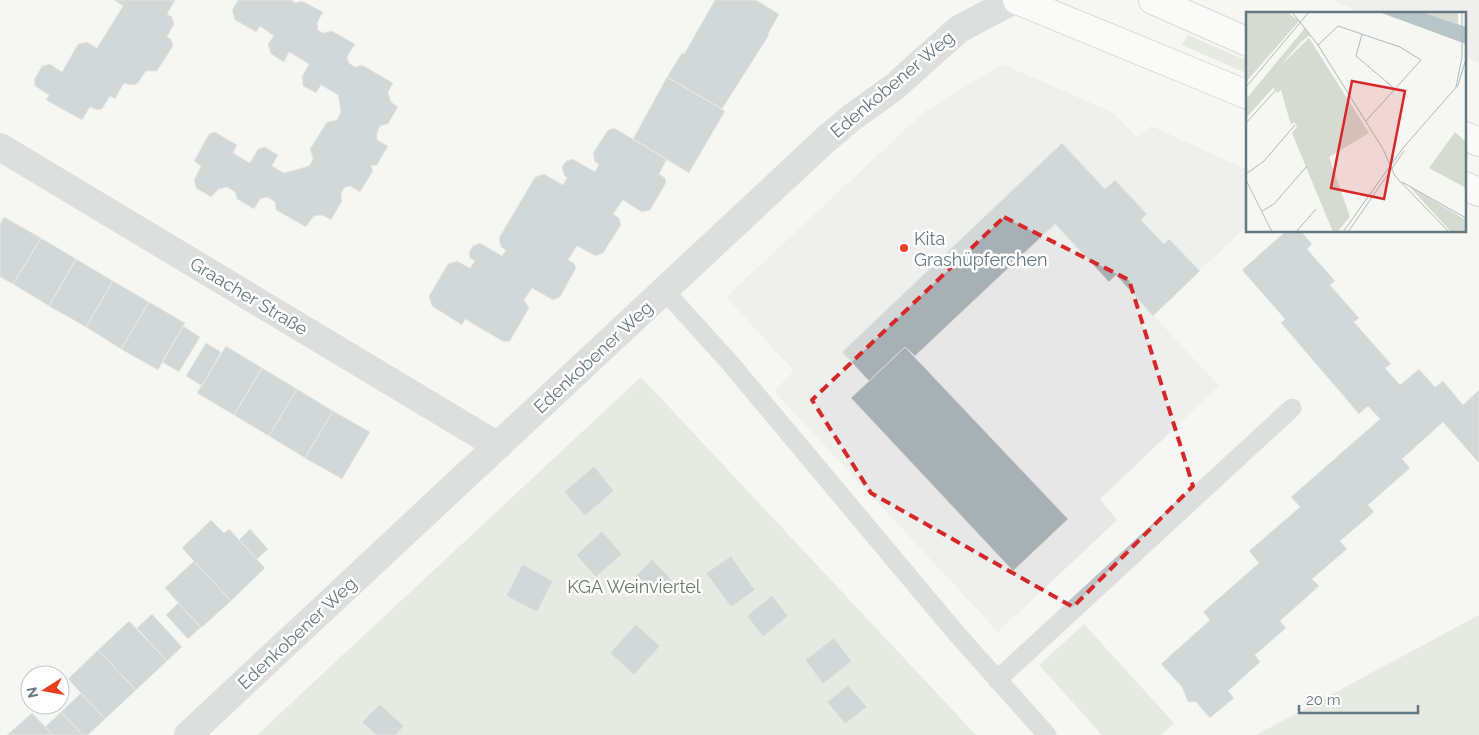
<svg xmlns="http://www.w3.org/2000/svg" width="1479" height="735" font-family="Raleway,sans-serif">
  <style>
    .built { fill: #e6e7e6 }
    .green { fill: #d6dbd1 }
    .building { fill: #a7b1b5; stroke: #d7d7d5 }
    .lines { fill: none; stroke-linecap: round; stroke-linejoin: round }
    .secondary-casing { stroke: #b3b9bd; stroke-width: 30 }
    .lane { stroke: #bec3c7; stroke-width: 19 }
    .street { stroke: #bec3c7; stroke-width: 28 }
    .secondary { stroke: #fff; stroke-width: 28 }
    .marked { fill: none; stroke: #d62828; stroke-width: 4; stroke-dasharray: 10 6; stroke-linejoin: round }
    .poi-dot { fill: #e74021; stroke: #fff; stroke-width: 2 }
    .labels { text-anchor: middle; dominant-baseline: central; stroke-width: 5; stroke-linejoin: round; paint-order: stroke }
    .street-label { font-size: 18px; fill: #647884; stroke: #fff }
    .poi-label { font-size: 18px; fill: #647884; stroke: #fff; text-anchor: start }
    .park-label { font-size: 18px; fill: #6a7b63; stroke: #fff }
    .inset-road { fill: none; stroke: #afb9bc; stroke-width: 1 }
    .view { fill: #d62828; fill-opacity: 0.15; stroke: #d62828; stroke-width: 2.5 }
    .inset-edge { fill: none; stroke: #647884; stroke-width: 2.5 }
  </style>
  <rect width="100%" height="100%" fill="#f6f6f2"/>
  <!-- built -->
  <path class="built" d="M 1333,0 L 1479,0 L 1479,63 L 1465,57 L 1465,14 L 1364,14 Z
    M 1002,64 L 1114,113 L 1137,137 L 1151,126 L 1248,170 L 1248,225 L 1153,315 L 1219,386 L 1100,499 L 1117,520 L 998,632 L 774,391 L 794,371 L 726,297 L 924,112 Z"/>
  <!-- green -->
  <path class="green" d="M 1188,35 L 1248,61 L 1248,74 L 1182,45 Z
    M 641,377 L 976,735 L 257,735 Z
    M 1479,615 L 1479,735 L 1256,735 Z
    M 1084,624 L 1174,723 L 1161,735 L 1102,735 L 1039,665 Z"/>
  <!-- building -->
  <path class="building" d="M 175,0 L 167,14 L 172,17 L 174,24 L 167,37 L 171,39 L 173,46 L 157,71 L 146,71 L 137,84 L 130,85 L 124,83 L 115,99 L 110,96 L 102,109 L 97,110 L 90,107 L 82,120 L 46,100 L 49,95 L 35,86 L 34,80 L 42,66 L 50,64 L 62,72 L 78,44 L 87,42 L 97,48 L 123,6 L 114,0 Z
    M 238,0 L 291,0 L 295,3 L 302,1 L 323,12 L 317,23 L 318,30 L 323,33 L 332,31 L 355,44 L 347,57 L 349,63 L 355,67 L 362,65 L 393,83 L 388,92 L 391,102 L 398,107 L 388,124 L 380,126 L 377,133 L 377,140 L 388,146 L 377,165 L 371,166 L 373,171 L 360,192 L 350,186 L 344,188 L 341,194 L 342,201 L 331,220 L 322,215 L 314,216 L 306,227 L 276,210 L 275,202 L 267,197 L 260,199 L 254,209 L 237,199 L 235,192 L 227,187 L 219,189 L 211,197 L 196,188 L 194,180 L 201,166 L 194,161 L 209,134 L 215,132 L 237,145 L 233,153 L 250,163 L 258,149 L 265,147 L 278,155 L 272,166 L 284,173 L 309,166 L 313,159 L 310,149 L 327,122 L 337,120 L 341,112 L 338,95 L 321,85 L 316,93 L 303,86 L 302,77 L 309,64 L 289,52 L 284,62 L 271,54 L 268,44 L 274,36 L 260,26 L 256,32 L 235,20 L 232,10 Z
    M 715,0 L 756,0 L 779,14 L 768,34 L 769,35 L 722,109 L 667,77 L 682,53 L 684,54 Z
    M 667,77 L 725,111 L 689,173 L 633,139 Z
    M 614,128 L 667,159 L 659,174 L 665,178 L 666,183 L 650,210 L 642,212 L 623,200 L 613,214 L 619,218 L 621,225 L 603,253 L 596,256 L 577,246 L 568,260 L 574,263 L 576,268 L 560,297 L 553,300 L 532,288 L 524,300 L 529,308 L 510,341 L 504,342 L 465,319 L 462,325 L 432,306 L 429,296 L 448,264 L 457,261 L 470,268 L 475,261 L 470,258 L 469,252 L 473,246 L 480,243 L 502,256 L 506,250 L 501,247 L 499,238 L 535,177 L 544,174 L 563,185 L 567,178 L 564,175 L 562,167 L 566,161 L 573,159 L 595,172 L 599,164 L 595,162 L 593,153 L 608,130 Z
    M 1062,143 L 1105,189 L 1115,180 L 1147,214 L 1141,220 L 1164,244 L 1169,239 L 1200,271 L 1153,316 L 1116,275 L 1109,282 L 1055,224 L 915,356 L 905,347 L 869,381 L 842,352 Z
    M 4,217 L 41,238 L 13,284 L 0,277 L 0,224 Z
    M 1286,231 L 1301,231 L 1312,244 L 1307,249 L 1335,281 L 1330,285 L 1359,318 L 1354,322 L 1391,364 L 1385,368 L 1400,385 L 1419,369 L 1435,387 L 1443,381 L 1463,405 L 1479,390 L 1479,463 L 1443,422 L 1402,459 L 1410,468 L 1368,505 L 1374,512 L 1340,541 L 1347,549 L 1312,579 L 1319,586 L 1280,621 L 1286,628 L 1255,655 L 1260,662 L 1228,691 L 1234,698 L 1210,718 L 1196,702 L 1188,702 L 1182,687 L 1161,664 L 1210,620 L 1203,612 L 1259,563 L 1249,551 L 1300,507 L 1291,497 L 1380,419 L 1368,406 L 1359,414 L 1281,323 L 1285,319 L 1242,270 Z
    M 41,238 L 76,259 L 49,306 L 13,284 Z
    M 76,259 L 113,281 L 86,327 L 49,306 Z
    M 113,281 L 149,302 L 121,349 L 86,327 Z
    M 149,302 L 185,323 L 158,370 L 121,349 Z
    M 183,326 L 200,337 L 179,372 L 162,362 Z
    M 206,343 L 221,352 L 202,386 L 186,376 Z
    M 226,346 L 262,368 L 234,415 L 197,393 Z
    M 905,347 L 1068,519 L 1013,571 L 851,398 Z
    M 262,368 L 297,389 L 269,436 L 234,415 Z
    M 297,389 L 333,411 L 305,458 L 269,436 Z
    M 333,411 L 370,432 L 342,479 L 305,458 Z
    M 594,466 L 614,491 L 585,516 L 564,492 Z
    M 211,520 L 224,533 L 229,529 L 265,568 L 231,601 L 182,548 Z
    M 250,529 L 268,549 L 257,559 L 239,540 Z
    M 602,531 L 622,554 L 596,577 L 576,555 Z
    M 731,556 L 755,590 L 731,607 L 706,573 Z
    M 652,559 L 674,582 L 659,598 L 636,576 Z
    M 194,561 L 231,601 L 201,628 L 165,588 Z
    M 522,564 L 553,581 L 537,612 L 506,596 Z
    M 772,595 L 788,616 L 763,637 L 747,616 Z
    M 178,603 L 201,627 L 188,639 L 166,615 Z
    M 152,614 L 182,647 L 167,661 L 137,628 Z
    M 129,621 L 167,661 L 136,690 L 98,650 Z
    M 636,624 L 660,646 L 634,675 L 610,653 Z
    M 834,638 L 852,661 L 823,684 L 805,660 Z
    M 98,650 L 136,690 L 105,719 L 68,679 Z
    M 848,685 L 867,707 L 845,724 L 827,702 Z
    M 81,693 L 105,719 L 88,735 L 83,735 L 61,712 Z
    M 380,704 L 404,726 L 396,735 L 376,735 L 362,722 Z
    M 61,712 L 83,735 L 53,735 L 45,727 Z
    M 32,713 L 53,735 L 7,735 Z"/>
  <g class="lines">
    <defs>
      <path id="secondary" d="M 1017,0 L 1248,95
        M 1153,0 L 1248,42
        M 1465,136 L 1479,142
        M 1465,186 L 1479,192"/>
    </defs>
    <!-- secondary casing -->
    <use href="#secondary" class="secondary-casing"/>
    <!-- lane -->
    <path class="lane" d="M 664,290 L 730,363 L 956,633 L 1047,735
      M 997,680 L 1292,408"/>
    <!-- street -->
    <path class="street" d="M 0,147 L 498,446
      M 188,735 L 824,141 L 851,118 L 893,88 L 959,29 L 1014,0"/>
    <!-- secondary -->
    <use href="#secondary" class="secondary"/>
  </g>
  <!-- marked area -->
  <path d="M0 0H1479V735H0ZM 1004,217 L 1129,280 L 1193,486 L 1073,607 L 871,493 L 812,400 Z" fill="#f6f6f2" fill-opacity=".55" fill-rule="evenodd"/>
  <path class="marked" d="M 1004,217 L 1129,280 L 1193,486 L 1073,607 L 871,493 L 812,400 Z"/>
  <!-- markers -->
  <circle class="poi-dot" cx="904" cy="248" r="5"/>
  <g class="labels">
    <!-- street labels -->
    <g class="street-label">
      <text transform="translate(892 84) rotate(-40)">Edenkobener Weg</text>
      <text transform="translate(249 296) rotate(31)">Graacher Straße</text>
      <text transform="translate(593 357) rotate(-43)">Edenkobener Weg</text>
      <text transform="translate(297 633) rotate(-43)">Edenkobener Weg</text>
    </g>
    <!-- poi labels -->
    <g class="poi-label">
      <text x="914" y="238">Kita<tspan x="914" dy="21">Grashüpferchen</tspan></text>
    </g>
    <!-- park labels -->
    <g class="park-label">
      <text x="634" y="586">KGA Weinviertel</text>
    </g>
  </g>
  <!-- overview -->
  <g transform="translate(1246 12)">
    <rect width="220" height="220" fill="#f6f6f2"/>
    <path d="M 0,0 L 41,0 L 53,9 L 0,70 ZM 176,0 L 212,0 L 212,12 ZM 59,16 L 64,23 L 56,29 L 33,55 L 63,26 L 123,121 L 83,145 L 104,205 L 91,220 L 87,220 L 46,121 L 51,115 L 48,110 L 45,113 L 35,78 L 31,81 L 27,76 L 0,106 L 0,87 ZM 209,120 L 220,130 L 220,176 L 183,156 ZM 163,174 L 220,208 L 220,220 L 205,220 Z" fill="#d6dbd1"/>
    <path d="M 133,0 L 176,0 L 220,15 L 220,32 Z" fill="#b6c5c8"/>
    <path class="inset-road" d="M 46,0 L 72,33 L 137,137 L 149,164 L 203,220M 220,0 L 220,27M 116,22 L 110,44 L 149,77M 72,33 L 92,14 L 154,35 L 175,48 L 120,109M 0,75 L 63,0M 210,75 L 216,45 L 216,0M 0,111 L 29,79M 0,162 L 18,149 L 49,113M 0,168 L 26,220M 156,170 L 220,206M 16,199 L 28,192 L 61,154M 50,220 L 70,197M 97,220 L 157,136 L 212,73 L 220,47M 102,220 L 158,139"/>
    <path class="view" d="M 106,69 L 159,79 L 138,187 L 85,176 Z"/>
    <rect width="220" height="220" class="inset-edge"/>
  </g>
  <!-- north arrow -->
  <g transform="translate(45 690) rotate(259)"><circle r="24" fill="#ffffff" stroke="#c1c9ce"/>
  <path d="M0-4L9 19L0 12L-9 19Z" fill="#e74021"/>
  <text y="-8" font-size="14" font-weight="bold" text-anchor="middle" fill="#647884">N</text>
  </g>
  <!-- scale -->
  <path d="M1299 705v8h119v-8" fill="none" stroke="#647884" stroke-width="2.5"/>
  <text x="1306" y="705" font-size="15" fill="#647884" stroke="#ffffff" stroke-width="4" paint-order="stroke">20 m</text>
</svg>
